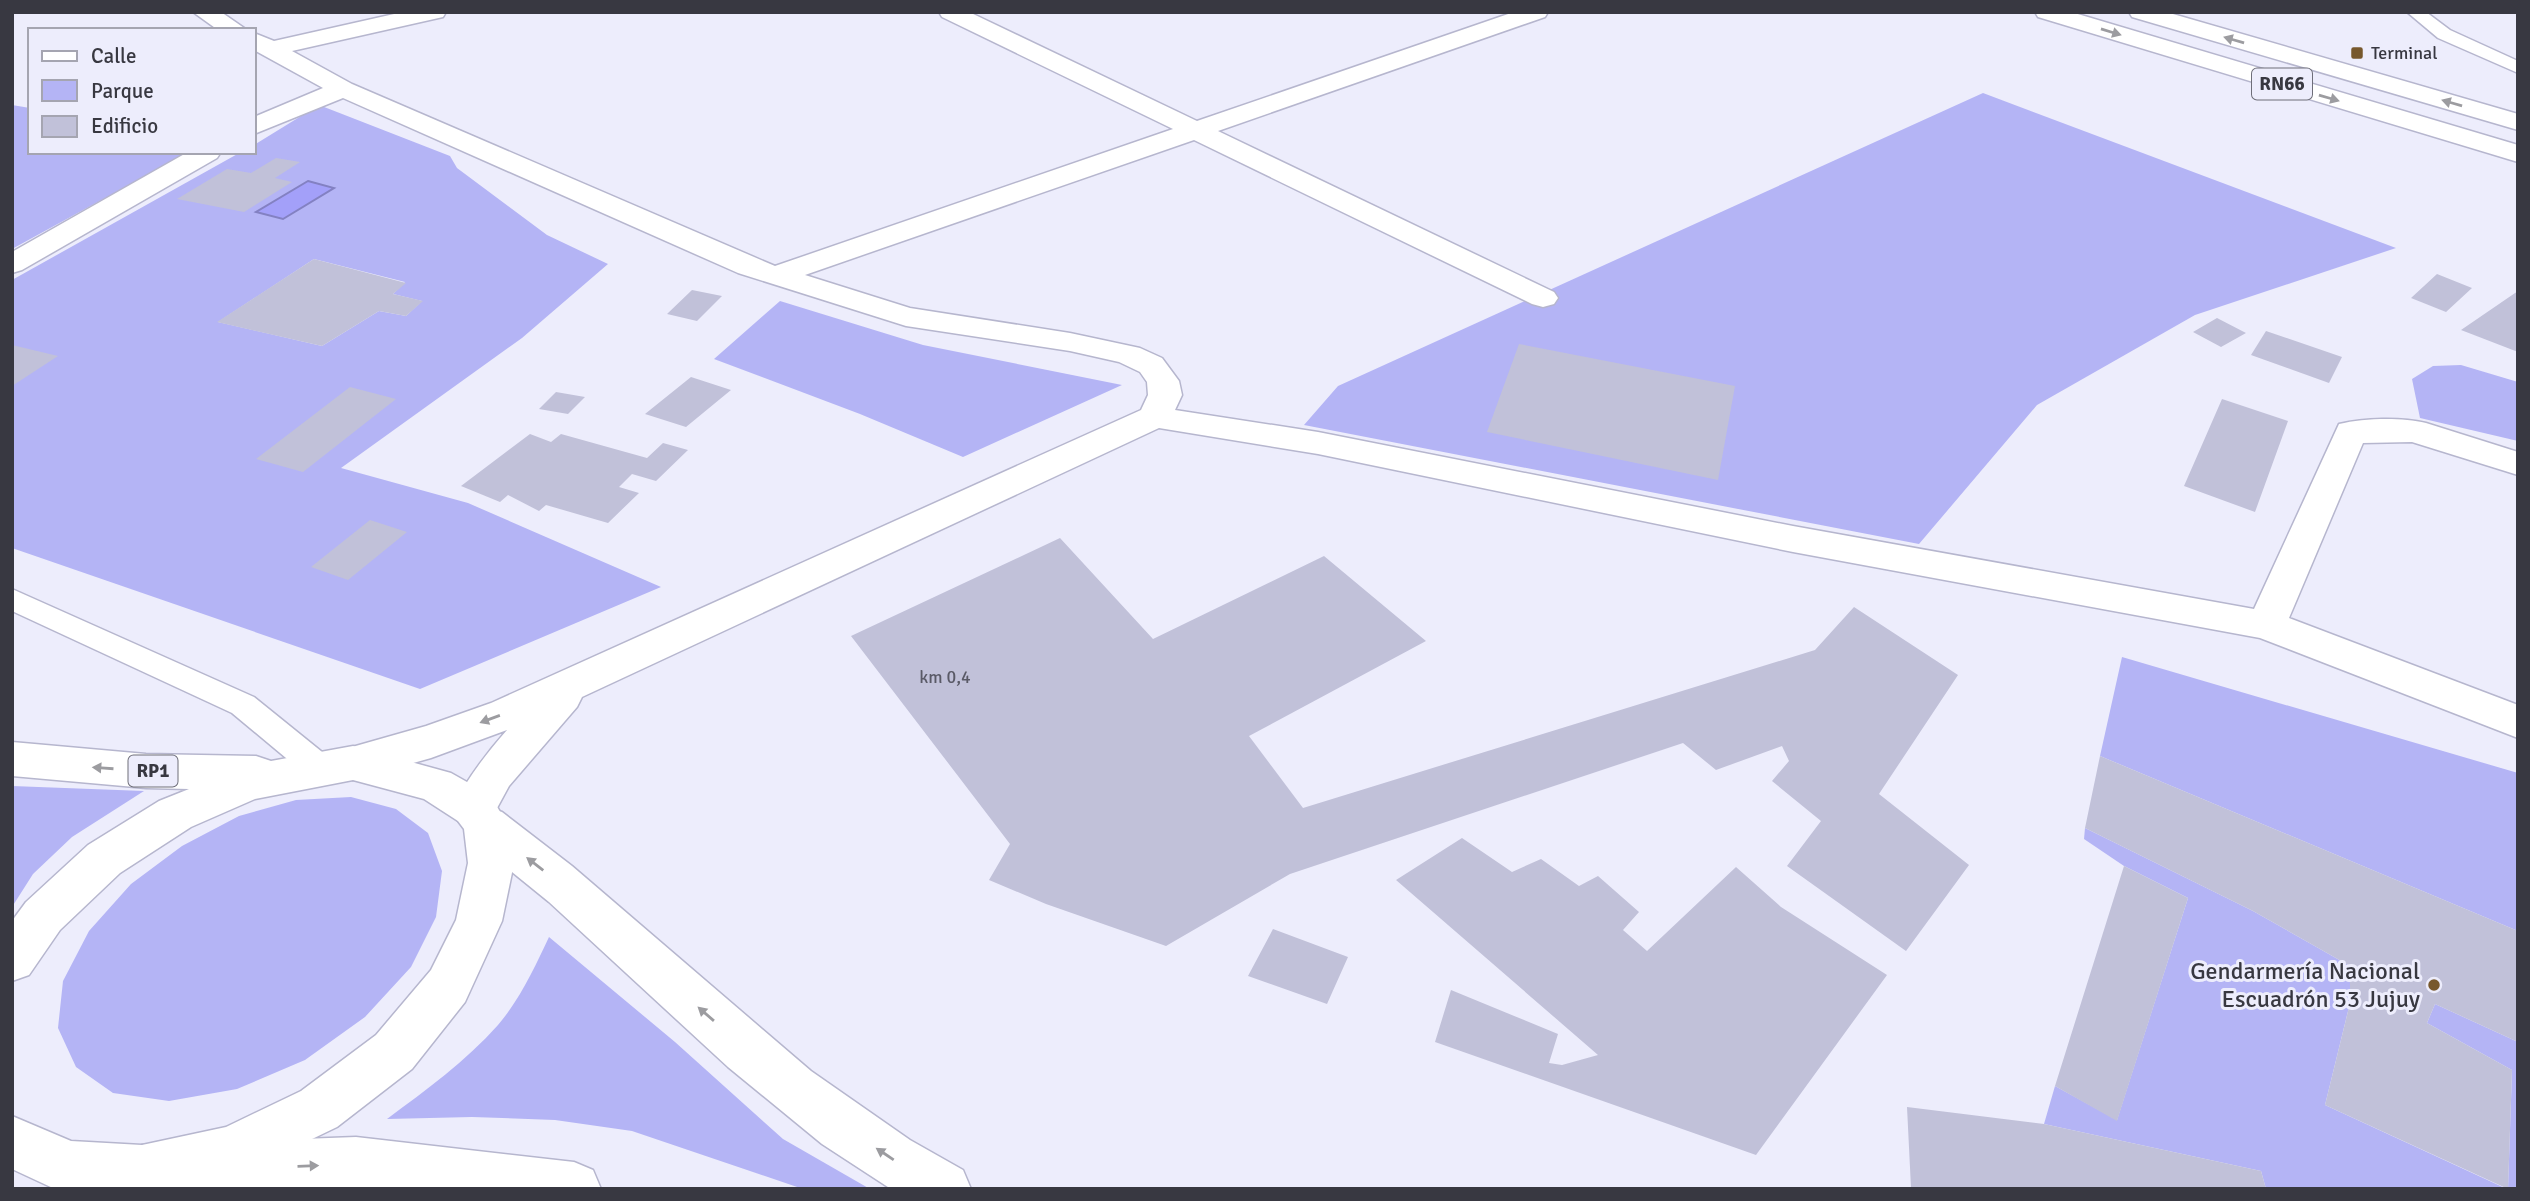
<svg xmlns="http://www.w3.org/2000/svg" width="2530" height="1201" font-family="Signika,sans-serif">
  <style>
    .green { fill: #b4b4f5; fill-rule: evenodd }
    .water { fill: #a3a0f9; stroke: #8381c2; stroke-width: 2 }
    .building { fill: #c1c1d9 }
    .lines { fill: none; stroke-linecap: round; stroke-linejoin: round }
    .service-casing { stroke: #b6b6ce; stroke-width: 3 }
    .minor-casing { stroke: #b6b6ce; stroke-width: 3 }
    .primary-casing { stroke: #b6b6ce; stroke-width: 3 }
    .motorway-casing { stroke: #b6b6ce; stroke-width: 3 }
    .service { fill: #fff; fill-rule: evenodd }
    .minor { fill: #fff; fill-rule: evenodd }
    .primary { fill: #fff; fill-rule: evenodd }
    .motorway { fill: #fff; fill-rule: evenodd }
    .oneway { fill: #9c9ca0 }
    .poi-dot { fill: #77582d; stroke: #ededfc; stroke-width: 2.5 }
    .labels { text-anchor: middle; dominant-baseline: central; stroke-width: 6; stroke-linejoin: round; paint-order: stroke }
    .far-poi-label { font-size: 18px; fill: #383841; stroke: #ededfc; text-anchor: start }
    .number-label { font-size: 18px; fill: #5a5a67 }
    .shield { fill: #ededfc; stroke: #6e6e79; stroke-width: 2 }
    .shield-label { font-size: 19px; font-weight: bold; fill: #383841 }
    .near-poi-label { font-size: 24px; fill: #383841; stroke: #ededfc; text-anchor: end }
  </style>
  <rect width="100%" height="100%" fill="#ededfc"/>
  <!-- green -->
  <path class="green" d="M 1983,93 L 2396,248 L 2195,315 L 2037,405 L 1919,544 L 1304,425 L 1338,386 Z
    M 12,105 L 30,108 L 30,152 L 189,152 L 12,249 Z
    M 319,105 L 450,156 L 457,168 L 547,235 L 608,264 L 522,338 L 341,468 L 468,503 L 661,587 L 420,689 L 12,548 L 12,280 L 241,152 L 254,152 L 254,145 ZM 314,259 L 405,282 L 393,294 L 422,301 L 406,316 L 379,311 L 322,346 L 218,322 Z
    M 780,301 L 923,345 L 1122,385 L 963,457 L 860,414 L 714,359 Z
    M 2461,365 L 2518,382 L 2518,441 L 2420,418 L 2412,379 L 2433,366 Z
    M 2122,657 L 2518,773 L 2518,931 L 2100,756 Z
    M 12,786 L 144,791 L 72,837 L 33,874 L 12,907 Z
    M 351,797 L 396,809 L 428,833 L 442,871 L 436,917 L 411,967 L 365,1017 L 305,1060 L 237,1089 L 169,1101 L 113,1093 L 76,1067 L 58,1028 L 63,981 L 89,931 L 131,884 L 182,846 L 239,816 L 296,800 Z
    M 2085,828 L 2253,911 L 2350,966 L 2350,1003 L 2325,1105 L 2507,1189 L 2266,1189 L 2261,1171 L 2044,1124 L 2055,1086 L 2117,1120 L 2188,898 L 2124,866 L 2084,839 Z
    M 549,937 L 675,1042 L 783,1139 L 870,1189 L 803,1189 L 632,1131 L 555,1120 L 472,1117 L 387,1119 C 426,1090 466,1061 498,1025 C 520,999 535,967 549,937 Z
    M 2435,1004 L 2518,1042 L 2518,1189 L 2508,1189 L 2512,1070 L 2427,1023 Z"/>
  <!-- water -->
  <path class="water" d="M 308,181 L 334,188 L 283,219 L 256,212 Z"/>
  <!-- building -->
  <path class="building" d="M 276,158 L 300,162 L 275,178 L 292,182 L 244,212 L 177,199 L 227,169 L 251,173 Z
    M 314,259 L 406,283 L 393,294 L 423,301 L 406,316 L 379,311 L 322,346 L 217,322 Z
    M 2437,274 L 2472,288 L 2446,312 L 2411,298 Z
    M 692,290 L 722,296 L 697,321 L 667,314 Z
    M 2518,291 L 2518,352 L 2461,330 Z
    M 2217,318 L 2246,333 L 2221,347 L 2193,332 Z
    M 2266,331 L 2342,357 L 2329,383 L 2251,355 Z
    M 1519,344 L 1735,386 L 1718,480 L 1487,432 Z
    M 12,345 L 58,356 L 12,386 Z
    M 691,377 L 731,390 L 686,427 L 645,414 Z
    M 350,387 L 396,399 L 303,472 L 256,459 Z
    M 556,392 L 585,397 L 568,414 L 539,409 Z
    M 2222,399 L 2288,421 L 2255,512 L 2184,486 Z
    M 530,434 L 551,442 L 561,434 L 647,458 L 663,443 L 688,450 L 656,481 L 632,474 L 619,487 L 639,493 L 608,523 L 546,505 L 539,511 L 508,495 L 500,502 L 461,486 Z
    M 370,520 L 407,532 L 348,580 L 311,567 Z
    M 1060,538 L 1153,639 L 1324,556 L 1426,641 L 1249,736 L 1303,808 L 1815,650 L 1854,607 L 1958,675 L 1879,794 L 1969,865 L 1906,951 L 1787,866 L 1821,821 L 1772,781 L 1789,761 L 1782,746 L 1716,770 L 1683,743 L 1290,874 L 1166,946 L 1046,904 L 989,880 L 1010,844 L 851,636 Z
    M 2100,756 L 2518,931 L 2518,1042 L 2435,1004 L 2427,1023 L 2512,1070 L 2508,1189 L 2325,1105 L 2350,1003 L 2350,966 L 2253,911 L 2085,828 Z
    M 1462,838 L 1512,872 L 1541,859 L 1579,886 L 1598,876 L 1639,912 L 1623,930 L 1647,951 L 1736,867 L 1781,907 L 1887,975 L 1756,1155 L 1435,1042 L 1451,990 L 1558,1034 L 1549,1063 L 1562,1065 L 1598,1055 L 1396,880 Z
    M 2124,866 L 2188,898 L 2117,1121 L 2055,1086 Z
    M 1273,929 L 1348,957 L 1327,1004 L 1248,976 Z
    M 1907,1107 L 2044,1124 L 2261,1171 L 2266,1189 L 1911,1188 Z"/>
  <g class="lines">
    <defs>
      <path id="service" d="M 2407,12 L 2426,12 L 2450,30 L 2518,61 L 2518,73 L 2438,38 Z
        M 12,589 L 254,697 L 332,760 L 337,769 L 332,778 L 321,782 L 310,778 L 232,713 L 12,611 Z"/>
      <path id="minor" d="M 193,12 L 221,12 L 247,30 L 218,30 Z
        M 403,12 L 446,12 L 443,17 L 292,51 L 352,84 L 775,266 L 1173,129 L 942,17 L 939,12 L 969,12 L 1197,121 L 1514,12 L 1548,12 L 1545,17 L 1218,131 L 1554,292 L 1558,298 L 1554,304 L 1543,307 L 1532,304 L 1194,140 L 805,275 L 910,308 L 1070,333 L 1140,348 L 1162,358 L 1179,381 L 1182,395 L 1175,410 L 1318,432 L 1793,526 L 2254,609 L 2339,424 C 2364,418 2401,417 2426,423 L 2518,452 L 2518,475 L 2412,442 L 2363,443 L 2289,618 L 2518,705 L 2518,738 L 2260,638 L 1793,552 L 1318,454 L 1159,428 L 582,697 L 577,707 L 509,786 L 490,821 L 474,826 L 458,821 L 452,808 C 467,779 485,755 507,730 L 431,758 L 353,780 L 338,775 L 332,763 L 338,751 L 426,726 L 491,703 L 1141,410 L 1148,395 L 1147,382 L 1140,372 L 1119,362 L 1070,351 L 906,326 L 738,273 L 343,98 L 254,134 L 254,117 L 323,88 L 254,50 L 254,33 L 274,41 Z
        M 188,152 L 221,152 L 217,158 L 22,270 L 12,273 L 12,252 Z"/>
      <path id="primary" d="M 12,742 L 146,754 L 256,756 L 271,761 L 353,746 L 451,773 L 490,795 L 508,825 L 514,863 L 502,921 L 465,1002 L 412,1069 L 337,1127 L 231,1178 L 186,1189 L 55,1189 L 12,1169 L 12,1116 L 71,1141 L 142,1145 L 226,1127 L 301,1091 L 376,1035 L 431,970 L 456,920 L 468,863 L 464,829 L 458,821 L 424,799 L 353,780 L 255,799 L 191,827 L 120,873 L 60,930 L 29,975 L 12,981 L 12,921 L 26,902 L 88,845 L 159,801 L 189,789 L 146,788 L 12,776 Z"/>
      <path id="motorway" d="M 2035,12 L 2071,12 L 2518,145 L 2518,162 L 2038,17 Z
        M 2129,12 L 2166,12 L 2518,114 L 2518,130 L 2132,17 Z
        M 486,807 L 502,812 L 572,866 L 811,1071 L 910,1140 L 963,1170 L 971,1189 L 891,1189 L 822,1144 L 728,1067 L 549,902 L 470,838 L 464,825 L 470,812 Z
        M 356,1137 L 574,1162 L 593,1170 L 601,1189 L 122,1189 L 115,1172 L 123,1153 L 142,1145 Z"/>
    </defs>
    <!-- service casing -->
    <use href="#service" class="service-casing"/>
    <!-- minor casing -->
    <use href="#minor" class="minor-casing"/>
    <!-- primary casing -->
    <use href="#primary" class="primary-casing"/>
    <!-- motorway casing -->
    <use href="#motorway" class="motorway-casing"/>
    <!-- service -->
    <use href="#service" class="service"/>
    <!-- minor -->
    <use href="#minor" class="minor"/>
    <!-- primary -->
    <use href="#primary" class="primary"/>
    <!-- motorway -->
    <use href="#motorway" class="motorway"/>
  </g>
  <!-- one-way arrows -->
  <defs><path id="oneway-solid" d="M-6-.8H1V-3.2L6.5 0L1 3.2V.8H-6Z" transform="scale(1.75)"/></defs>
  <g class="oneway">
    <use href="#oneway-solid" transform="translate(2111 32) rotate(17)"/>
    <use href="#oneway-solid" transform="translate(2234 40) rotate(-164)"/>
    <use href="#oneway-solid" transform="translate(2329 98) rotate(16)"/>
    <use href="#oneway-solid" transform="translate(2452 103) rotate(-164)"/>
    <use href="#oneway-solid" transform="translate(490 719) rotate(160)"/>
    <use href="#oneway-solid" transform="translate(103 768) rotate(-176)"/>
    <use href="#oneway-solid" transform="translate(535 864) rotate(-142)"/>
    <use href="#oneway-solid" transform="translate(706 1014) rotate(-139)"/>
    <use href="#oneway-solid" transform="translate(885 1154) rotate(-146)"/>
    <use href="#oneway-solid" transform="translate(308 1166) rotate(-2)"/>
  </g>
  <!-- markers -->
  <g class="poi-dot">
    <rect x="2350" y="46" width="14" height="14" rx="3.5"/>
    <circle cx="2434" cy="985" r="7"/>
  </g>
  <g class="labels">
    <!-- far-poi labels -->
    <g class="far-poi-label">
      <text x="2371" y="53">Terminal</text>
    </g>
    <!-- number labels -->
    <g class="number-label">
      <text x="945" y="677">km 0,4</text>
    </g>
    <!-- shield labels -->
    <g class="shield">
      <rect x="2252" y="68.5" width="60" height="31" rx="5"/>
      <rect x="128.5" y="755.5" width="49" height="31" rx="5"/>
    </g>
    <g class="shield-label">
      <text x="2282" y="84">RN66</text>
      <text x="153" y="771">RP1</text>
    </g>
    <!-- near-poi labels -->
    <g class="near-poi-label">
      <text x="2420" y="971">Gendarmería Nacional<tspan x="2420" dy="28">Escuadrón 53 Jujuy</tspan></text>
    </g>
  </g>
  <!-- border -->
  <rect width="2530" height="1201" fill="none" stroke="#383841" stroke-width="28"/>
  <!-- legend -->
  <rect x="28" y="28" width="228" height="126" fill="#ededfc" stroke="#a5a5b1" stroke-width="2"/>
  <rect x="42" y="51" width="35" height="10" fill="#ffffff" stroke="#a5a5b1" stroke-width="2"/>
  <text x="91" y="63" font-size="21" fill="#383841">Calle</text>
  <rect x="42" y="80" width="35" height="21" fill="#b4b4f5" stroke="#a5a5b1" stroke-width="2"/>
  <text x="91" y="98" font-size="21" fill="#383841">Parque</text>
  <rect x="42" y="116" width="35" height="21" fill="#c1c1d9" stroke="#a5a5b1" stroke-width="2"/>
  <text x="91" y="133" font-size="21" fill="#383841">Edificio</text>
</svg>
